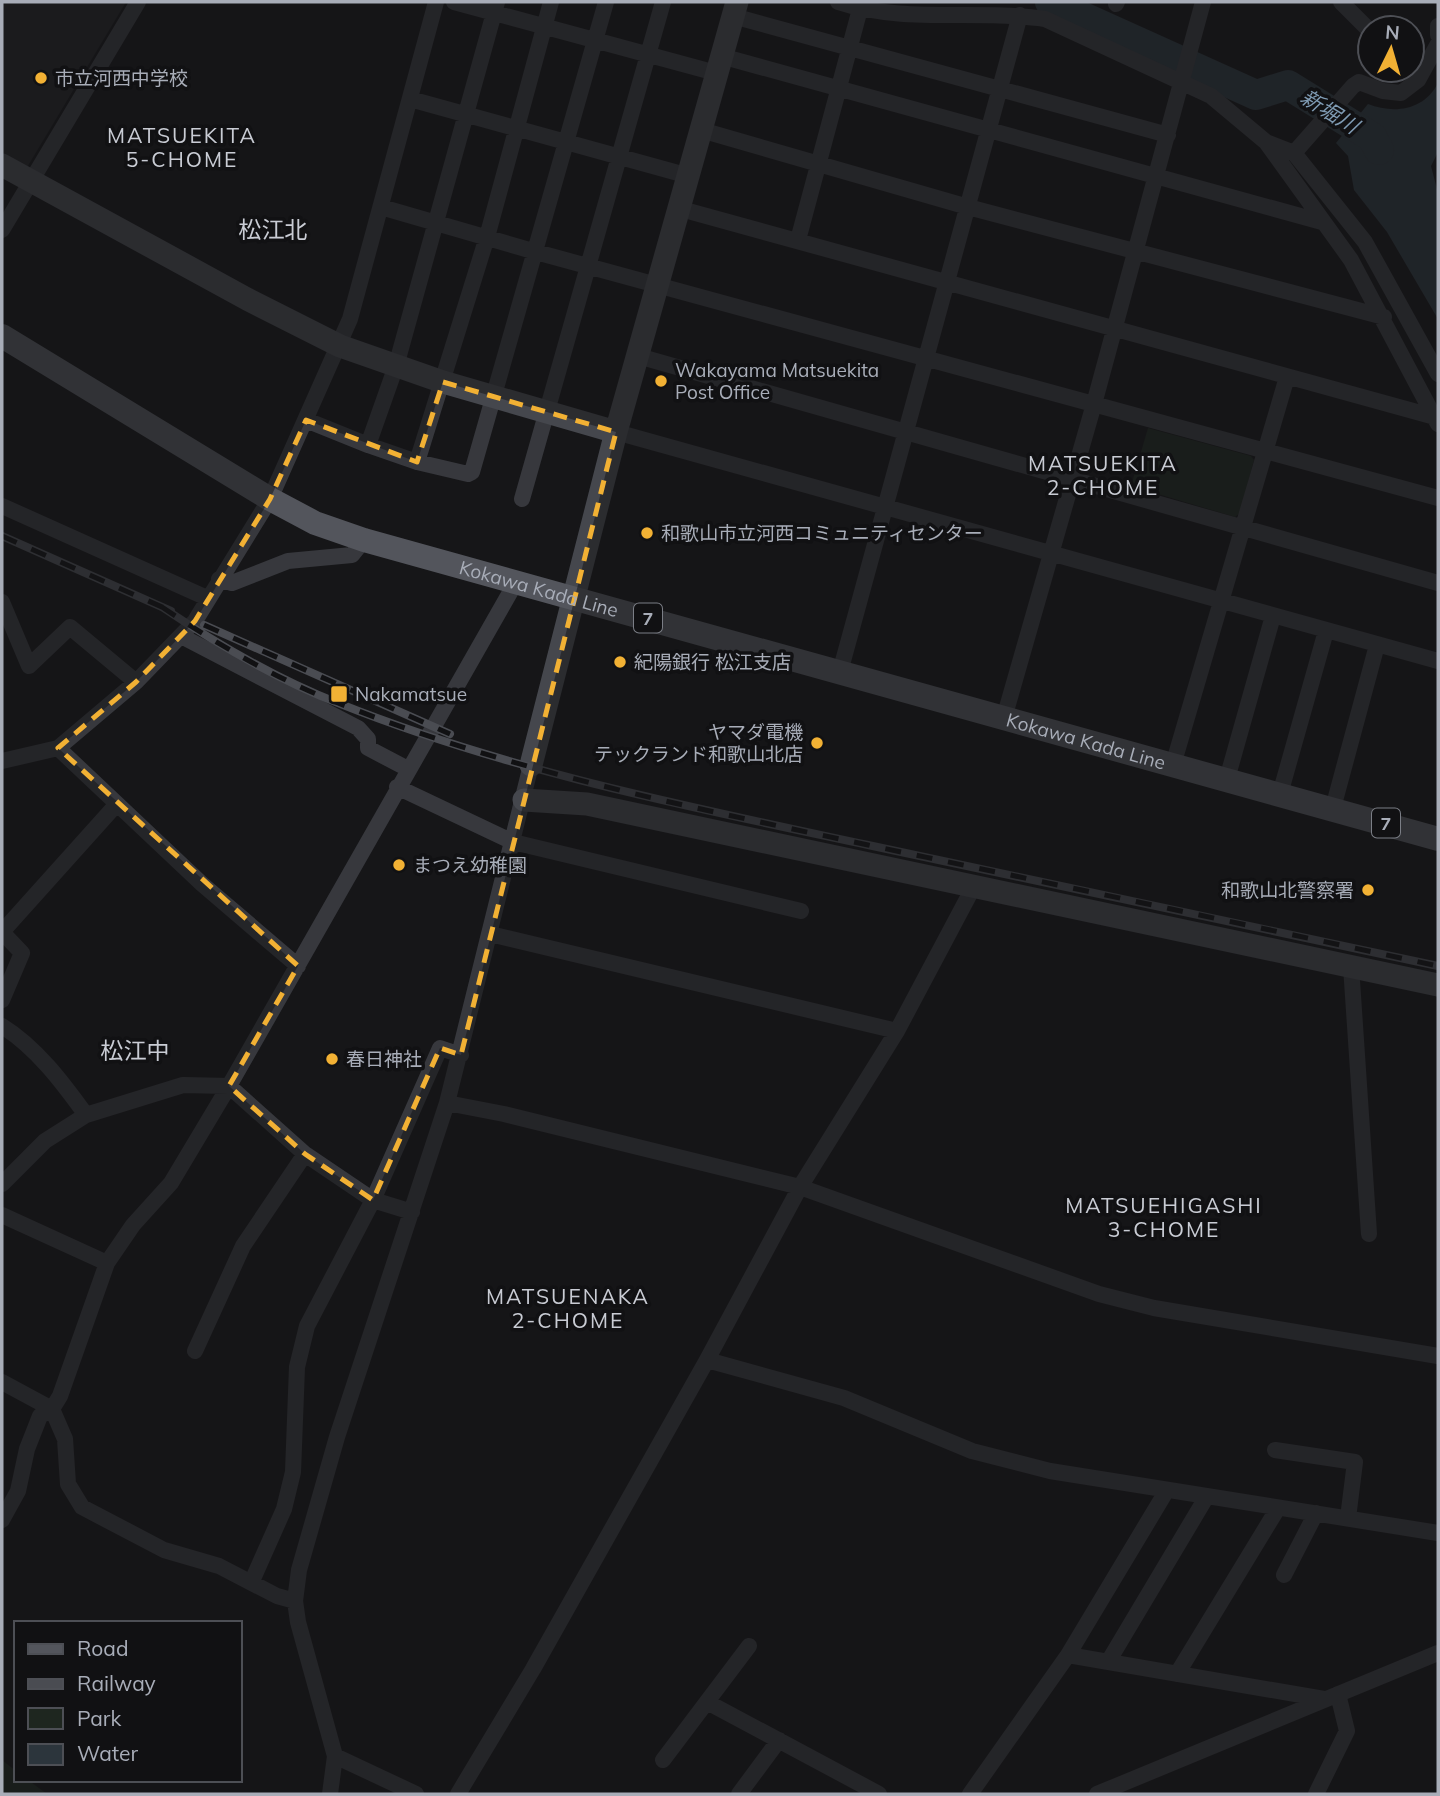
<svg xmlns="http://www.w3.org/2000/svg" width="1440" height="1796" font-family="Mulish,'Noto Sans JP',sans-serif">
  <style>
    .built { fill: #222225 }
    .green { fill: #1e261f }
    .water { fill: #2c353c }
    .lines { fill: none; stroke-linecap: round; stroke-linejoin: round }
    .stream { stroke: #2c353c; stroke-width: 5 }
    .river { stroke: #2c353c; stroke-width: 30 }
    .street { stroke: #37383d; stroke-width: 16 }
    .secondary { stroke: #45474d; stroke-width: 23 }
    .primary { stroke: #53555c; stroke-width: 24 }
    .rail-casing { stroke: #4a4c52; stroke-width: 8 }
    .rail { stroke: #111113; stroke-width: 5; stroke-dasharray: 16; stroke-linecap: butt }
    .marked { fill: none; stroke: #f2b134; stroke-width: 5; stroke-dasharray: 14 9; stroke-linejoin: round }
    .poi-dot { fill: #f2b134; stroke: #111113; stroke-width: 2.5 }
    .labels { text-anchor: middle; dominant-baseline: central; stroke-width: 7; stroke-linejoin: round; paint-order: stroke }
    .shield { fill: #111113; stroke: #7b7e86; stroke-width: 2 }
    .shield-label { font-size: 18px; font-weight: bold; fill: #a8adb8 }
    .poi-label { font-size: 19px; fill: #a8adb8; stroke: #111113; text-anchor: start }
    .street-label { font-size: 19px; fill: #a8adb8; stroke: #111113 }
    .water-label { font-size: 21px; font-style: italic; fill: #7f9bb3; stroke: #111113 }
    .neighbourhood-label { font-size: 21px; letter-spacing: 2px; fill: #c9ccd4; stroke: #111113 }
    .quarter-label { font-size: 23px; fill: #c9ccd4; stroke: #111113 }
  </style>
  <rect width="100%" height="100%" fill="#161618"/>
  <!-- built -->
  <path class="built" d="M 2,2 L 126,2 L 26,169 L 2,154 Z"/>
  <!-- green -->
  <path class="green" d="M 1148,428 L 1251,456 L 1254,460 L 1240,513 L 1235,517 L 1131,486 Z
    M 2,1760 L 16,1771 L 16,1780 L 28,1780 L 47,1794 L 2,1794 Z"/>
  <!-- water -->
  <path class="water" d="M 1438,83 L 1438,152 L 1431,166 L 1438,193 L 1438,319 L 1387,232 L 1354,190 L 1348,156 L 1336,143 L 1368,104 C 1393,114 1424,111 1438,83 Z"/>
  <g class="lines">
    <!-- stream -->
    <path class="stream" d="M 1056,3 L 1057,2"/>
    <!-- river -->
    <path class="river" d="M 1050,2 L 1256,95 L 1288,85 L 1372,137 L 1379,150"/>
    <!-- street -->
    <path class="street" d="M 454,2 L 716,73
      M 838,2 C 904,24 977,9 1045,19 L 1211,96 L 1266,142 L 1351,260 L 1438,424
      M 1341,2 L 1370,31
      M 1116,4 L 1117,2
      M 733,16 L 1168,135
      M 1438,26 L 1438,35
      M 721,56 L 1322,222
      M 410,99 L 689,176
      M 701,130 L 968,207 L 1384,317
      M 1266,142 L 1294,153 L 1365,242 L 1438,374
      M 1294,153 L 1353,86 L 1359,82 L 1383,91 L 1401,93 L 1418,80 L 1438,44
      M 381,207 L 536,252 L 1438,498
      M 681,209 L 1435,417
      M 2,230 L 138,2
      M 798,240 L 860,9
      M 638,356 L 1438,583
      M 306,420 L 368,445 L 396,366 L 497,2
      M 616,432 L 1438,661
      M 368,445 L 417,462 L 468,474 L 472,472 L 606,2
      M 417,462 L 487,237 L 551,2
      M 522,499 L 663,2
      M 2,506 L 207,598
      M 219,579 L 232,583 L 288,561 L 352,555 L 364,540
      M 2,602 L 29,666 L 70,627 L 136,682
      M 181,636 L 358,728 L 368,739 L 368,748 L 408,769
      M 840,672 L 1020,15
      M 1004,718 L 1094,404 L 1203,2
      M 58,748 L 202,884 L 298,966
      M 2,761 L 58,748 L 136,682 L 195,621 L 270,499 L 350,319 L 436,2
      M 1173,765 L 1287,377
      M 1227,779 L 1273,616
      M 397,787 L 513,842 L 801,911
      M 1280,794 L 1326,631
      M 1333,808 L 1377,645
      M 490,934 L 897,1031
      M 1351,966 L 1369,1234
      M 2,1000 L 22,953 L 2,932 L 116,805
      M 2,1026 C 36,1047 63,1083 86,1115
      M 447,1103 L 504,1114 L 800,1187 L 1099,1294 L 1154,1308 L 1438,1356
      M 2,1184 L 45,1141 L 86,1115 L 183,1085 L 229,1086 L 305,1154 L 373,1200 L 412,1212
      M 2,1215 L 107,1263
      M 195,1351 L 243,1246 L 305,1154
      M 707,1360 L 844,1398 L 972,1451 L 1050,1471 L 1438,1533
      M 2,1382 L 52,1409 L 65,1439 L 68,1484 L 82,1507 L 164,1550 L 219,1566 L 277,1596 L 295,1601
      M 1275,1450 L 1355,1462 L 1348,1518
      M 2,1520 L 18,1491 L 27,1449 L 40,1416 L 52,1409 L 60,1396 L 107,1263 L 133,1225 L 171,1183 L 229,1086 L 516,582
      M 1284,1575 L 1316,1513
      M 252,1581 L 284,1509 L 293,1472 L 297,1367 L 307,1326 L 373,1200 L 440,1048 L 461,1055
      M 1068,1655 L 1324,1699
      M 1108,1662 L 1207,1496
      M 1177,1674 L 1278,1508
      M 707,1702 L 879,1794
      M 335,1756 L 416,1794
      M 663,1760 L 749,1646
      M 330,1794 L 335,1756 L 298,1622 L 295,1601 L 299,1570 L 337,1437 L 447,1103 L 531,765
      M 458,1794 L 533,1669 L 707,1360 L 800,1187 L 897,1031 L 974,886
      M 739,1794 L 779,1740
      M 970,1794 L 1068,1655 L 1167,1490
      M 1097,1794 L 1438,1653
      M 1316,1794 L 1347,1731 L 1338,1694"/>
    <!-- secondary -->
    <path class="secondary" d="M 2,165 L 247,299 L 340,346 L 443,382 L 616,432
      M 531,765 L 616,432 L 737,2
      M 524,800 L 587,804 L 1438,985"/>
    <!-- primary -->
    <path class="primary" id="s1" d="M 2,336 L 270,499 L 315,523 L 364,540 L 1438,839"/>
    <defs>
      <path id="rail" d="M 2,536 L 171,611
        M 162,607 C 217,644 276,679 338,703 C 508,771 690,807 868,845 C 1058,885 1248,925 1438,966
        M 204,625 L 450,734"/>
    </defs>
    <!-- rail casing -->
    <use href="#rail" class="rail-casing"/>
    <!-- rail -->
    <use href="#rail" class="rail"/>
  </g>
  <!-- marked area -->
  <path d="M0 0H1440V1796H0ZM 443,382 L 616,432 L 461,1055 L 440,1048 L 373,1200 L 305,1154 L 229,1086 L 298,966 L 58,748 L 136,682 L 195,621 L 270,499 L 306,420 L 417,462 Z" fill="#161618" fill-opacity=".55" fill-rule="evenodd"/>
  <path class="marked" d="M 443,382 L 616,432 L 461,1055 L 440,1048 L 373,1200 L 305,1154 L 229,1086 L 298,966 L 58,748 L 136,682 L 195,621 L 270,499 L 306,420 L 417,462 Z"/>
  <!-- markers -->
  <g class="poi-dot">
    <circle cx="41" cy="78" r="7"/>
    <circle cx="661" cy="381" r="7"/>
    <circle cx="647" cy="533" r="7"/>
    <circle cx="620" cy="662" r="7"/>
    <rect x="330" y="685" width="18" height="18" rx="3.5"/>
    <circle cx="817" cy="743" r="7"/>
    <circle cx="399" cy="865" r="7"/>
    <circle cx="1368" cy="890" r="7"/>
    <circle cx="332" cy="1059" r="7"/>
  </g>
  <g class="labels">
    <!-- shield labels -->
    <g class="shield">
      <rect x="634" y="603.5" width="28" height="29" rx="5"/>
      <rect x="1372" y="808.5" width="28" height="29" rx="5"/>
    </g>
    <g class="shield-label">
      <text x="648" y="618">7</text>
      <text x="1386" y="823">7</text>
    </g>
    <!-- poi labels -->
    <g class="poi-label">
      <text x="55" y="78">市立河西中学校</text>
      <text x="675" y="370">Wakayama Matsuekita<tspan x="675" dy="22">Post Office</tspan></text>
      <text x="661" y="533">和歌山市立河西コミュニティセンター</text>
      <text x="634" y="662">紀陽銀行 松江支店</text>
      <text x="355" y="694">Nakamatsue</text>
      <text x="803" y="732" text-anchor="end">ヤマダ電機<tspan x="803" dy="22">テックランド和歌山北店</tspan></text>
      <text x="413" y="865">まつえ幼稚園</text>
      <text x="1354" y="890" text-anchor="end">和歌山北警察署</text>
      <text x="346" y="1059">春日神社</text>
    </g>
    <!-- street labels -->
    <g class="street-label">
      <text stroke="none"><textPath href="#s1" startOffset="598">Kokawa Kada Line</textPath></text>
      <text stroke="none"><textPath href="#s1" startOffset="1166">Kokawa Kada Line</textPath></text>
    </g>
    <!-- water labels -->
    <g class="water-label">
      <text transform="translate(1330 111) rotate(32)">新堀川</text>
    </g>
    <!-- neighbourhood labels -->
    <g class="neighbourhood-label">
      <text x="182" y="135">MATSUEKITA<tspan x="182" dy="24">5-CHOME</tspan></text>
      <text x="1103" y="463">MATSUEKITA<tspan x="1103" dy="24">2-CHOME</tspan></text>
      <text x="1164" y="1205">MATSUEHIGASHI<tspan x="1164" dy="24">3-CHOME</tspan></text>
      <text x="568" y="1296">MATSUENAKA<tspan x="568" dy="24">2-CHOME</tspan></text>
    </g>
    <!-- quarter labels -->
    <g class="quarter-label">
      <text x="273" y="229">松江北</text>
      <text x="135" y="1050">松江中</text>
    </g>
  </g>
  <!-- border -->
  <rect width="1440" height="1796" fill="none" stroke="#a8adb8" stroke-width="7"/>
  <!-- legend -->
  <rect x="14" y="1621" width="228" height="161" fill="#111113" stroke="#4d4f55" stroke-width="2"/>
  <rect x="28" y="1644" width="35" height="10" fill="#53555c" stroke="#4d4f55" stroke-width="2"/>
  <text x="77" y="1656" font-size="21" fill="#a8adb8">Road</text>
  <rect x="28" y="1679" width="35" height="10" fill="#4a4c52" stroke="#4d4f55" stroke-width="2"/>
  <text x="77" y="1691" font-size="21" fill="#a8adb8">Railway</text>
  <rect x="28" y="1708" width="35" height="21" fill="#1e261f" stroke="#4d4f55" stroke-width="2"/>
  <text x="77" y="1726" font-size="21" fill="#a8adb8">Park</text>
  <rect x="28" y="1744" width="35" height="21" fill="#2c353c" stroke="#4d4f55" stroke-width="2"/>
  <text x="77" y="1761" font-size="21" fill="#a8adb8">Water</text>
  <!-- north arrow -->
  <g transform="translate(1391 49) rotate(5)"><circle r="33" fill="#111113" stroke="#4d4f55" stroke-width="2"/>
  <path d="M0-5L12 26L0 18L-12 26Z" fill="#f2b134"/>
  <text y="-10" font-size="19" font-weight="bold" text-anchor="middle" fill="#a8adb8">N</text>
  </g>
</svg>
